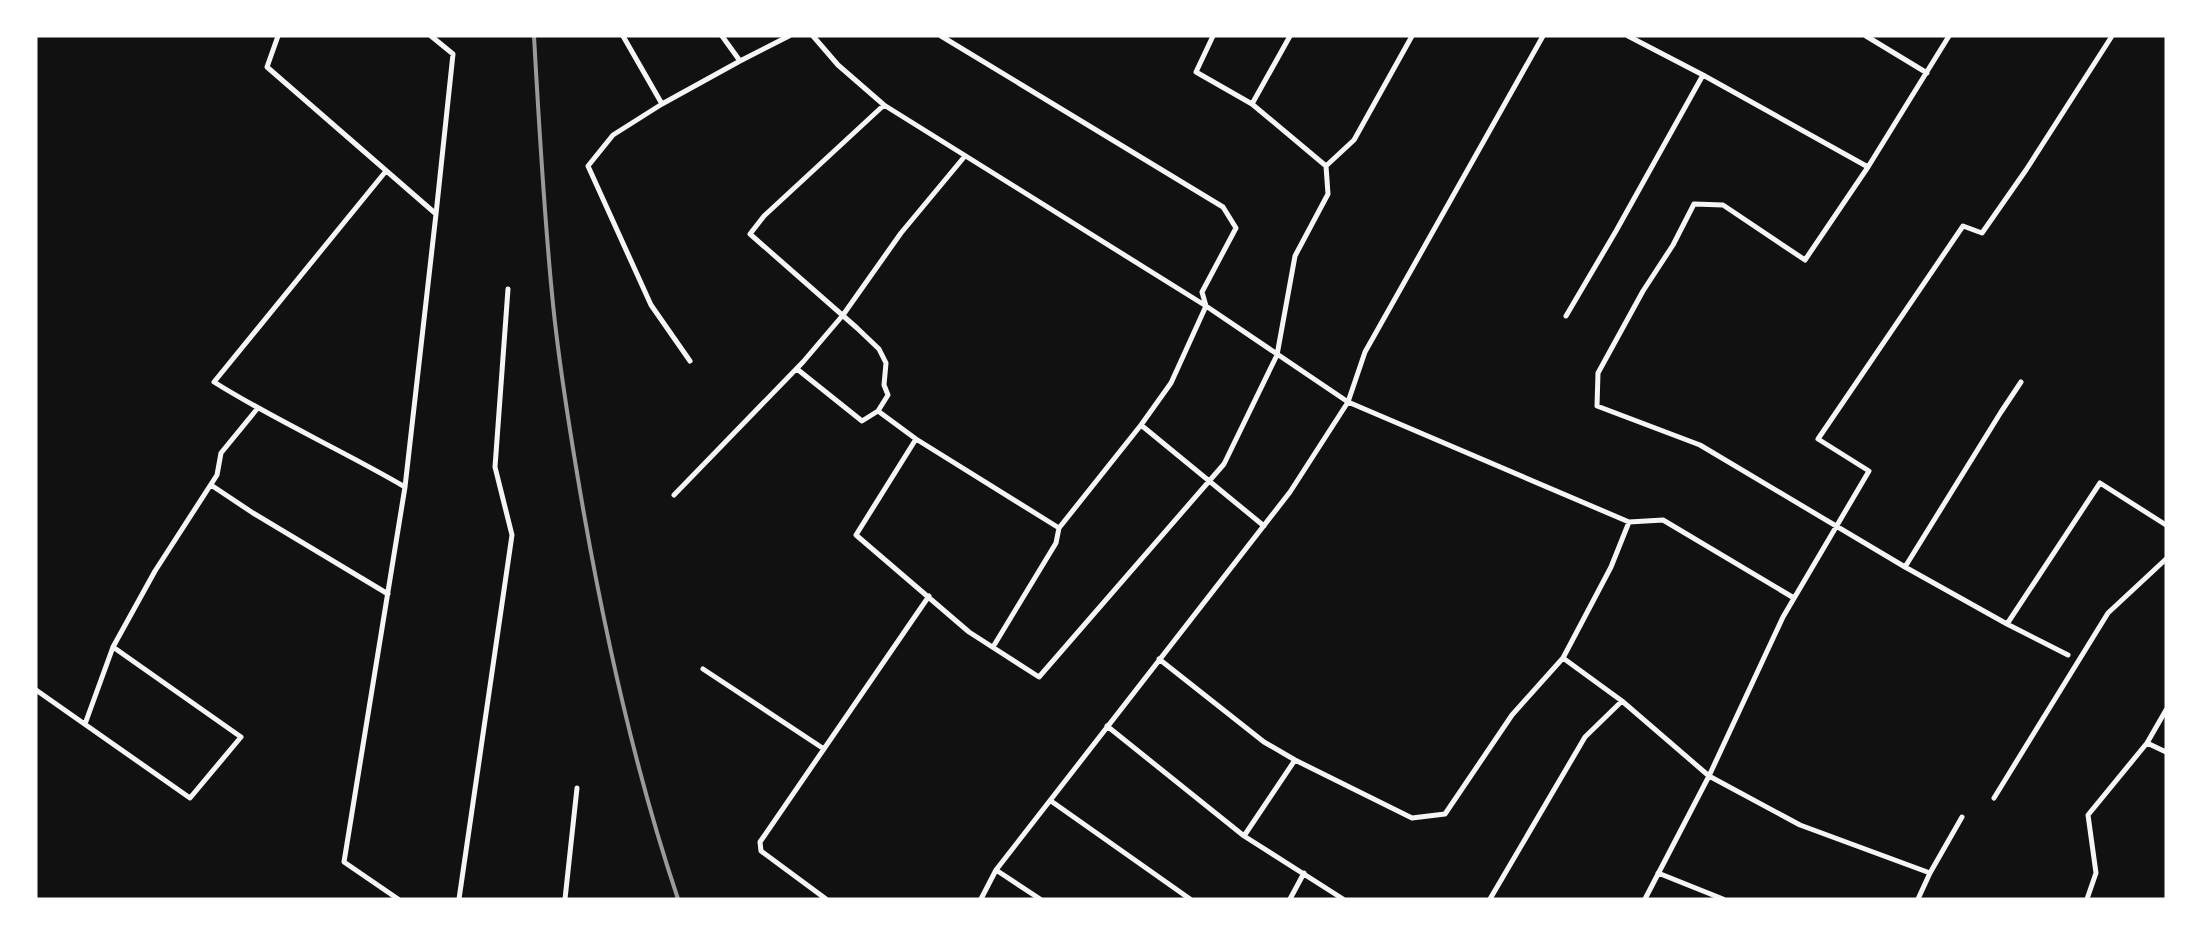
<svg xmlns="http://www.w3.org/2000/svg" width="2202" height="935" font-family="Overpass,sans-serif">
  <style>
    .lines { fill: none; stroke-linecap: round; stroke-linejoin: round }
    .minor { stroke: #f5f5f5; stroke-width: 5 }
    .rail { stroke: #9a9a9a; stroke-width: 4 }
  </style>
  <rect width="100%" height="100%" fill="#111"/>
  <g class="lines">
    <!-- minor -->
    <path class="minor" d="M 278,36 L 267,67 L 436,214 L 405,487 L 344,862 L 398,899
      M 431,36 L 453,54 L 436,214
      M 623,36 L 662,104
      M 722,36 L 740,61
      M 813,36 L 838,65 L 884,105 L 1206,306 L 1348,402 L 1629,522 L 1663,520 L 1794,598
      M 941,36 L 1223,207 L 1236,228 L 1202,292 L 1206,306 L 1171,383 L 1141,425 L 1059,528
      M 1628,36 L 1703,75 L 1868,167
      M 1866,36 L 1927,73
      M 1949,36 L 1868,167 L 1805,260 L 1723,205 L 1694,204 L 1673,245 L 1643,291 L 1598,373 L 1597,406 L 1700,445 L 1905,567 L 2007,624 L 2100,483 L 2166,525
      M 1252,104 L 1290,36
      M 1326,166 L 1354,140 L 1412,36
      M 386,171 L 214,382 C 276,421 342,450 405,487
      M 1566,316 L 1616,231 L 1703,75
      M 690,361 L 651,305 L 588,166 L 613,135 L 662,104 L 740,61 L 789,36
      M 797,369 L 862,421 L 878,411 L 888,395 L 884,385 L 886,363 L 879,349 L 857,328 L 750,234 L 764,216 L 884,105
      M 878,411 L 916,439 L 1059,528 L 1056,543 L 993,647
      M 1141,425 L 1264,526
      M 916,439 L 856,535 L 969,632 L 1039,677 L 1224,464 L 1277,355 L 1295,256 L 1328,194 L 1326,166 L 1252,104 L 1196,72 L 1213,36
      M 211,485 L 253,513 L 388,594
      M 674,495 L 803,362 L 843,315 L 901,233 L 965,156
      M 1905,567 L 2001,412 L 2021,382
      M 2007,624 L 2068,655
      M 1563,658 L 1622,701 L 1709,776 L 1800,825 L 1930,873
      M 1159,659 L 1264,742 L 1295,760 L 1412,818 L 1445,814 L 1512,715 L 1563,658 L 1611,567 L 1629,522
      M 703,669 L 824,749
      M 36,690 L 190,798 L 241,737 L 113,647
      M 2166,710 L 2147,743 L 2166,752
      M 85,724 L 113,647 L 155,571 L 217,475 L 221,453 L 257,409
      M 1107,726 L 1244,836 L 1343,899
      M 1994,798 L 2108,613 L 2166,559
      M 1051,801 L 1190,899
      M 1244,836 L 1295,760
      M 996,870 L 1040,899
      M 1658,873 L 1723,899
      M 459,899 L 512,535 L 495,467 L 508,289
      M 565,899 L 577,788
      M 826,899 L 761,851 L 760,842 L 929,596
      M 981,899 L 996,870 L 1290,492 L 1348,402 L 1365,352 L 1543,36
      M 1290,899 L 1304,873
      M 1490,899 L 1585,737 L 1622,701
      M 1645,899 L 1709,776 L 1783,617 L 1869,471 L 1818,439 L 1963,226 L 1982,233 L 2026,170 L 2112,36
      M 1918,899 L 1930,873 L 1962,817
      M 2087,899 L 2096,873 L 2088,815 L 2147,743"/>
    <!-- rail -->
    <path class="rail" d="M 534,36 C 539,126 544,215 553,304 C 560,374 572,445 584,514 C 607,644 636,774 678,899"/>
  </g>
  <!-- border -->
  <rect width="2202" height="935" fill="none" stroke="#ffffff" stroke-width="75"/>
</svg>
